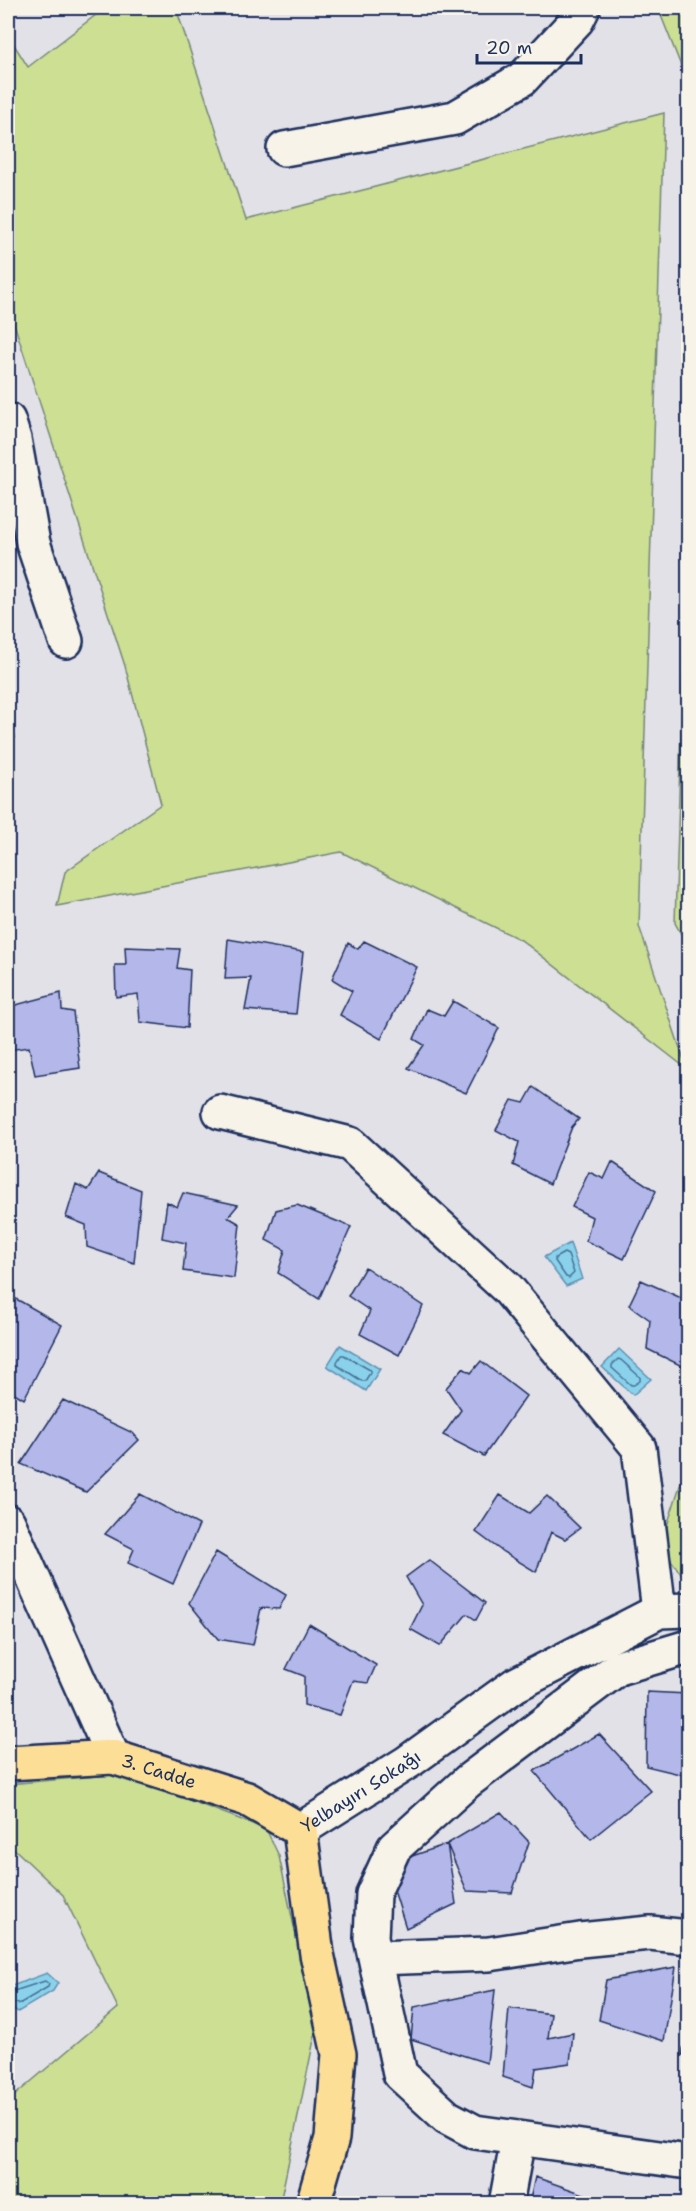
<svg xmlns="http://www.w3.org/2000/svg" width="696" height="2211" font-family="'Shantell Sans',sans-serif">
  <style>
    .green { fill: #ccdf93; stroke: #748778; stroke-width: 1.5 }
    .water { fill: #8ad2eb; stroke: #5e91b3; stroke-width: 1.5 }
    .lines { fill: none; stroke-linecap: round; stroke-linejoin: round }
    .shore { stroke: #477096; stroke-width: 1.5 }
    .building { fill: #b4b7e9; stroke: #1b2f5e; stroke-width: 1.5 }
    .minor-casing { stroke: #1b2f5e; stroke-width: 38 }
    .major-casing { stroke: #1b2f5e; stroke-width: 38 }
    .minor { stroke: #f7f3e8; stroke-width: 33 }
    .major { stroke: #fdde96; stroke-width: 33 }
    .labels { text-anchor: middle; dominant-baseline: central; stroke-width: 6; stroke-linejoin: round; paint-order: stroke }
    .street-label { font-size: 18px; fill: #1b2f5e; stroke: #f7f3e8 }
  </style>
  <rect width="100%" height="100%" fill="#e3e1e8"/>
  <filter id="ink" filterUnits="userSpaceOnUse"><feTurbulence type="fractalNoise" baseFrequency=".0167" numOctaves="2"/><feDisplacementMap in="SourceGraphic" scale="12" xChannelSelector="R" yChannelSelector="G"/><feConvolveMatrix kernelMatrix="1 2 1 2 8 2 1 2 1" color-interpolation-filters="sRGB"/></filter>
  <g filter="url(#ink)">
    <!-- green -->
    <path class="green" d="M 105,8 L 176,8 L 246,220 L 664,113 L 639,926 L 687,1069 L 521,940 L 341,852 L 57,906 L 65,872 L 161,804 L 125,666 L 8,305 L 8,35 L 28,67 Z
      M 658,8 L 688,8 L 688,946 L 675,923 L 685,602 L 685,76 Z
      M 688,1461 L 688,1584 L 666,1553 L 664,1535 Z
      M 120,1774 L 266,1829 L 279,1856 L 316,2030 L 280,2203 L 8,2203 L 8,2101 L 118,2008 L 63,1895 L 8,1843 L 8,1784 Z"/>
    <!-- water -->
    <path class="water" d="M 570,1243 L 582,1279 L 566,1286 L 544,1257 Z
      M 340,1345 L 380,1369 L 366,1391 L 327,1366 Z
      M 619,1349 L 651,1379 L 633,1395 L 602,1367 Z
      M 47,1973 L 58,1983 L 53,1991 L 18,2012 L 8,2006 L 9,1987 Z"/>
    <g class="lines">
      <!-- shore -->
      <path class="shore" d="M 564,1253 L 568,1255 L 574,1273 L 569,1278 L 566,1277 L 555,1261 L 555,1258 Z
        M 341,1355 L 344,1355 L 370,1370 L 370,1373 L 365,1381 L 362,1381 L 337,1365 L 337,1362 Z
        M 618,1359 L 621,1360 L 640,1377 L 640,1381 L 634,1385 L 631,1385 L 612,1368 L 612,1365 Z
        M 8,1993 L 45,1981 L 49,1984 L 48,1987 L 19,2004 L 8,2001"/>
    </g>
    <!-- building -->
    <path class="building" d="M 8,701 L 15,738 L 8,740 Z
      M 228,939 L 303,952 L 296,1014 L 245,1010 L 251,978 L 225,979 Z
      M 364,941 L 417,967 L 381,1039 L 340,1015 L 352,991 L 332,979 L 348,943 L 358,949 Z
      M 125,947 L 180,949 L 177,968 L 190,970 L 187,1028 L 140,1022 L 138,994 L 116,997 L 115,965 L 126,965 Z
      M 61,993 L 62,1010 L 73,1012 L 80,1068 L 35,1075 L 29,1047 L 8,1050 L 8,1007 Z
      M 453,1001 L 499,1028 L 466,1093 L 408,1068 L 424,1045 L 414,1039 L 427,1009 L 444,1016 Z
      M 533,1087 L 579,1119 L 572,1127 L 550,1184 L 513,1165 L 519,1142 L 496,1130 L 512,1100 L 524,1103 Z
      M 612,1162 L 656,1191 L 624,1259 L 586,1241 L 592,1217 L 572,1207 L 589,1172 L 604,1179 Z
      M 99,1173 L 141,1190 L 134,1263 L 87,1247 L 86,1225 L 66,1217 L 76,1184 L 88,1190 Z
      M 183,1193 L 238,1205 L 228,1217 L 240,1224 L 234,1278 L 183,1271 L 186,1243 L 162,1238 L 167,1202 L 177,1207 Z
      M 297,1205 L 351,1227 L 319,1299 L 278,1273 L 285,1250 L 266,1240 L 276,1210 Z
      M 365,1267 L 423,1306 L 399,1355 L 360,1334 L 370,1311 L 348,1296 Z
      M 641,1280 L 688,1301 L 688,1361 L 686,1368 L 647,1349 L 650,1320 L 629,1305 Z
      M 11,1296 L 62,1325 L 24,1399 L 8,1389 L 8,1299 Z
      M 481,1361 L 526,1396 L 484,1456 L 443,1435 L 461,1410 L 446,1388 L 463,1368 L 471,1373 Z
      M 63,1400 L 133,1433 L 139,1440 L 86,1492 L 21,1464 Z
      M 140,1494 L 199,1525 L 173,1584 L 128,1563 L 134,1549 L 105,1534 Z
      M 500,1495 L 529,1513 L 547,1496 L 580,1528 L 565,1539 L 551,1532 L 536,1572 L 503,1552 L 476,1532 Z
      M 216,1552 L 286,1595 L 279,1609 L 261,1608 L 253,1645 L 218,1639 L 189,1603 Z
      M 429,1560 L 485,1603 L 476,1620 L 467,1614 L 440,1646 L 410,1629 L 422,1605 L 406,1577 Z
      M 309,1624 L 376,1665 L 368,1683 L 353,1681 L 340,1715 L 304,1705 L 304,1676 L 286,1669 Z
      M 647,1692 L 688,1694 L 688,1776 L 646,1766 Z
      M 599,1734 L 651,1791 L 591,1839 L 534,1771 Z
      M 501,1812 L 529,1842 L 512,1893 L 467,1891 L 447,1844 Z
      M 447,1844 L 456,1904 L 406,1928 L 386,1865 Z
      M 676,1967 L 664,2041 L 599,2020 L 606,1980 Z
      M 495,1990 L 487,2063 L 411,2039 L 414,2007 Z
      M 509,2008 L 551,2014 L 548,2038 L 573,2033 L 570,2063 L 536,2068 L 533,2087 L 503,2077 Z
      M 688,2024 L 688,2054 L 682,2055 Z
      M 535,2177 L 595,2198 L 594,2204 L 529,2204 Z"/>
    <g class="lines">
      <defs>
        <g id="minor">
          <path d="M 284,149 L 455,118 L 522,79 L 577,20 L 583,8"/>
          <path d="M 8,420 L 14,439 L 33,543 L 66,641"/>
          <path d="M 220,1112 L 350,1144 L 508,1289 L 639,1448 L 659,1611"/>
          <path d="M 8,1522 L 113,1757"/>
          <path d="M 688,1647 L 618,1668 L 468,1781 L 394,1848 L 373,1894 L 371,1938 L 400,2074 L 447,2117 L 475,2132 L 688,2162"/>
          <path id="s1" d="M 300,1830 L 408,1762 L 515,1685 L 659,1611 L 688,1610"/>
          <path d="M 376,1958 L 489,1954 L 580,1940 L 650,1933 L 688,1937"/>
          <path d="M 506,2204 L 518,2139"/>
        </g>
        <g id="major">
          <path id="s2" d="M 8,1763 L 113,1757 L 247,1799 L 300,1830 L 317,1954 L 339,2054 L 332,2138 L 313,2204"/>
        </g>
      </defs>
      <!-- minor casing -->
      <use href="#minor" class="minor-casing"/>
      <!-- major casing -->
      <use href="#major" class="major-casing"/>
      <!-- minor -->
      <use href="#minor" class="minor"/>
      <!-- major -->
      <use href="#major" class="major"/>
    </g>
  </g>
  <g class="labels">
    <!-- street labels -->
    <g class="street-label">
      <text stroke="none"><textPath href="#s2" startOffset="153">3. Cadde</textPath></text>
      <text stroke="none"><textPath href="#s1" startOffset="72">Yelbayırı Sokağı</textPath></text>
    </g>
  </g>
  <!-- margin -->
  <rect width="696" height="2211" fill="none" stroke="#f7f3e8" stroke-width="30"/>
  <rect x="15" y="15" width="666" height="2181" fill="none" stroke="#1b2f5e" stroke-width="2" filter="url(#ink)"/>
  <!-- scale -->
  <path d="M477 54v9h104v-9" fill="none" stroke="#1b2f5e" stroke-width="3"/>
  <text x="486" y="54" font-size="18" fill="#1b2f5e" stroke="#f7f3e8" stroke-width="4.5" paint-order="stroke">20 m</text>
</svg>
